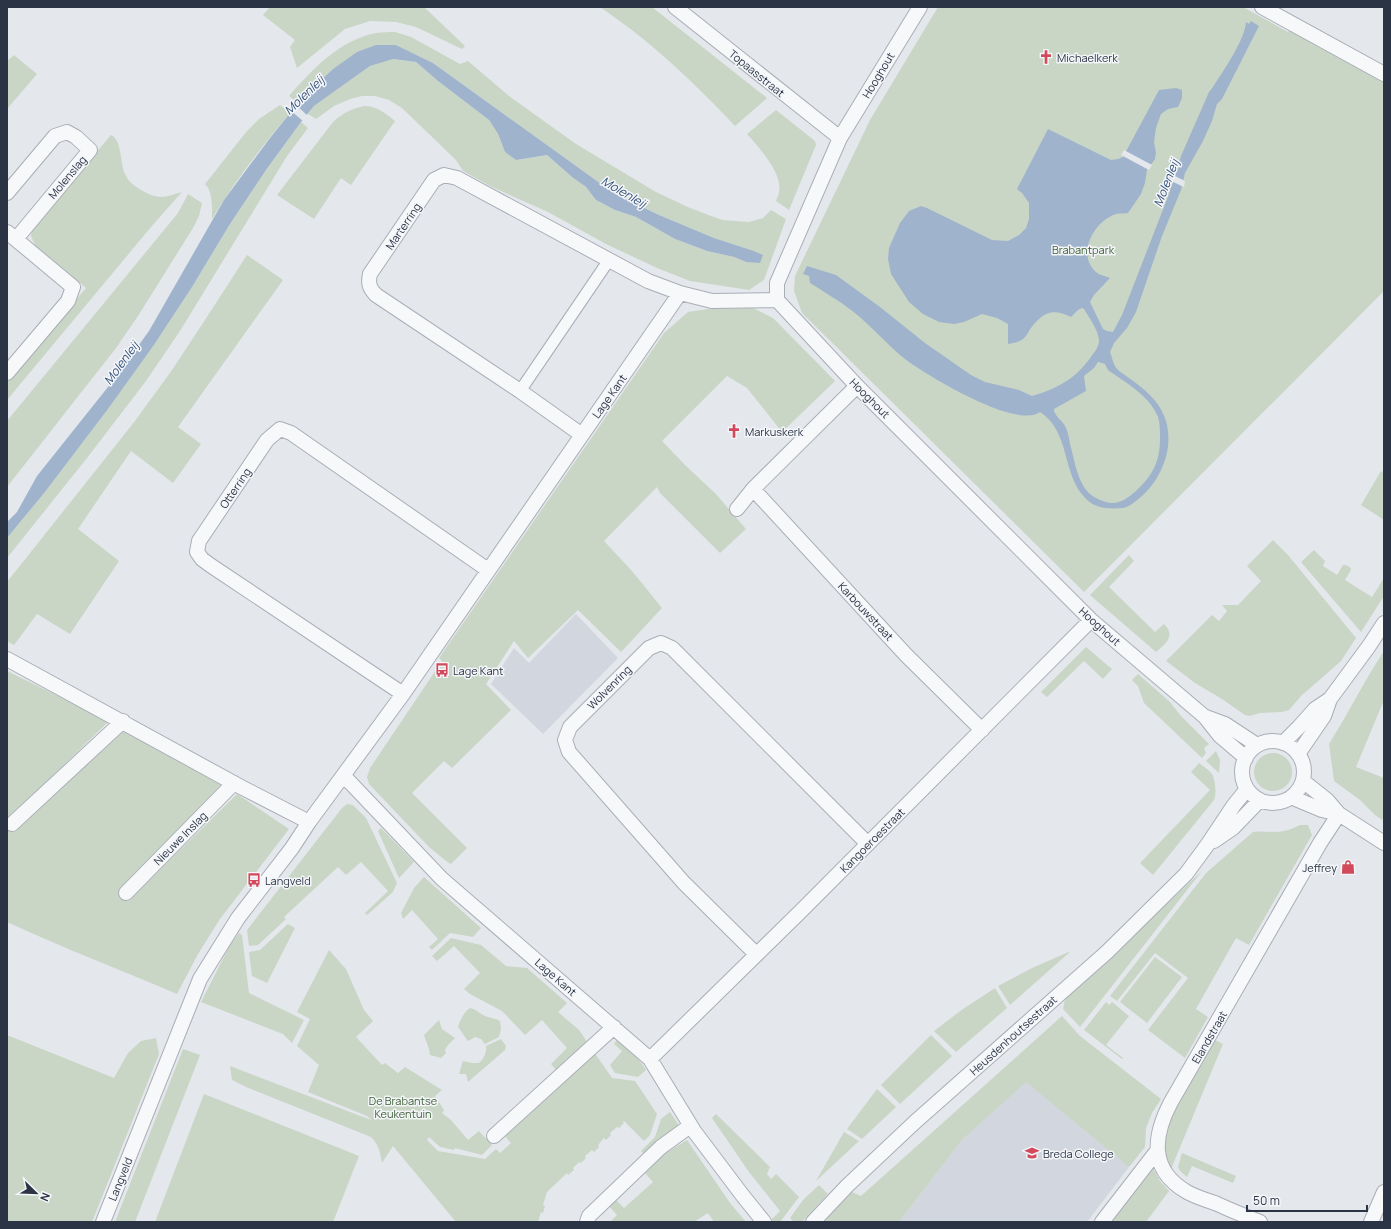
<svg xmlns="http://www.w3.org/2000/svg" width="1391" height="1229" font-family="Manrope,sans-serif">
  <style>
    .built { fill: #d2d6de }
    .green { fill: #c9d6c5 }
    .water { fill: #9fb4cc; fill-rule: evenodd }
    .pier { fill: #e4e7ec }
    .lines { fill: none; stroke-linecap: round; stroke-linejoin: round }
    .pedestrian-casing { stroke: #a9aeb7; stroke-width: 13 }
    .minor-casing { stroke: #a9aeb7; stroke-width: 16 }
    .pedestrian { stroke: #f7f8fa; stroke-width: 11 }
    .minor { stroke: #f7f8fa; stroke-width: 14 }
    .labels { text-anchor: middle; dominant-baseline: central; stroke-width: 3; stroke-linejoin: round; paint-order: stroke }
    .poi-label { font-size: 11px; fill: #2b3445; stroke: #f4f6f9; text-anchor: start }
    .street-label { font-size: 11px; fill: #2b3445; stroke: #f4f6f9 }
    .park-label { font-size: 11px; fill: #3f6138; stroke: #f4f6f9 }
    .water-label { font-size: 12px; font-style: italic; fill: #34527a; stroke: #f4f6f9 }
  </style>
  <rect width="100%" height="100%" fill="#e4e7ec"/>
  <!-- built -->
  <path class="built" d="M 576,614 L 618,658 L 543,734 L 491,684 L 514,648 L 529,663 Z
    M 1026,1081 L 1129,1167 L 1087,1222 L 899,1222 L 962,1140 Z"/>
  <!-- green -->
  <path class="green" d="M 270,7 L 424,7 L 465,46 L 462,49 L 416,27 L 396,22 L 370,21 L 345,29 L 297,68 L 290,47 L 295,40 L 263,15 Z
    M 600,7 L 652,7 L 767,98 L 735,126 C 706,95 675,65 642,38 C 629,27 614,17 600,7 Z
    M 938,7 L 1243,7 L 1288,32 L 1289,30 L 1384,82 L 1384,291 L 1084,592 L 802,313 L 794,291 L 795,276 L 870,120 Z
    M 395,32 L 411,37 L 460,64 L 468,61 L 509,96 L 576,144 L 656,192 L 690,208 L 722,220 L 749,222 L 763,218 L 771,210 L 786,219 L 764,280 L 749,290 L 690,281 L 657,268 L 606,244 L 548,212 L 492,187 L 463,171 L 456,160 L 402,108 L 389,100 L 375,96 L 362,96 L 350,99 L 334,106 L 316,119 L 308,114 L 314,106 L 370,66 L 392,59 L 416,62 L 438,81 L 489,120 L 498,134 L 505,152 L 516,160 L 547,155 L 572,177 L 586,187 L 596,200 L 615,210 L 636,217 L 675,239 L 707,251 L 734,257 L 746,262 L 751,250 L 714,238 L 659,215 L 615,194 L 433,63 L 396,45 L 333,69 L 298,103 L 289,96 C 312,70 339,40 376,33 C 382,32 389,32 395,32 Z
    M 14,55 L 37,74 L 7,109 L 7,61 Z
    M 280,105 L 290,113 C 262,146 235,181 212,219 C 212,208 213,191 205,184 L 247,131 L 259,119 Z
    M 364,106 C 377,106 385,113 395,121 L 351,185 L 341,178 L 314,219 L 277,195 L 333,122 C 343,113 351,109 364,106 Z
    M 776,110 L 815,141 L 816,145 L 789,210 L 776,201 C 777,198 779,195 779,192 C 783,173 759,148 747,134 Z
    M 301,122 L 308,128 L 287,156 L 180,331 L 146,381 L 87,458 L 7,558 L 7,538 L 45,492 L 108,409 L 154,345 L 192,287 L 230,224 L 266,170 Z
    M 111,135 C 122,139 120,164 125,174 C 128,182 136,187 143,191 C 159,200 165,197 182,192 L 151,227 L 7,400 L 7,382 L 86,288 L 35,245 L 31,236 L 33,227 Z
    M 188,194 L 202,203 L 199,216 L 193,228 L 138,316 L 116,348 L 7,487 L 7,421 L 178,213 Z
    M 247,255 L 283,280 L 178,427 L 201,444 L 173,483 L 131,451 L 78,529 L 119,561 L 70,634 L 37,614 L 14,645 L 7,641 L 7,582 L 135,421 L 172,370 L 203,323 Z
    M 753,308 L 773,318 L 835,381 L 782,432 L 747,388 L 727,376 L 662,441 L 686,466 L 715,493 L 746,529 L 720,553 L 660,493 L 657,487 L 604,541 L 632,571 L 662,608 L 621,652 L 578,610 L 528,658 L 514,641 L 486,684 L 511,710 L 452,768 L 444,761 L 412,793 L 467,848 L 451,864 L 446,861 L 429,847 L 369,784 L 367,777 L 370,768 L 442,661 L 439,658 L 664,333 L 688,312 L 708,309 Z
    M 1381,471 L 1384,473 L 1384,520 L 1361,505 Z
    M 1273,540 L 1288,555 L 1356,638 L 1341,661 L 1301,696 L 1289,710 L 1282,712 L 1260,713 L 1250,716 L 1245,715 L 1222,699 L 1195,683 L 1166,661 L 1212,615 L 1219,621 L 1227,611 L 1222,605 L 1238,605 L 1261,581 L 1247,566 Z
    M 1314,550 L 1325,561 L 1323,566 L 1337,575 L 1343,565 L 1346,565 L 1351,568 L 1351,570 L 1345,580 L 1372,597 L 1384,578 L 1384,596 L 1361,632 L 1301,562 Z
    M 1129,555 L 1134,561 L 1109,587 L 1155,632 L 1164,624 C 1176,636 1166,643 1156,652 L 1090,595 Z
    M 1086,647 L 1112,669 L 1103,679 L 1084,661 L 1047,697 L 1041,692 Z
    M 1384,651 L 1384,700 L 1356,767 L 1384,778 L 1384,816 L 1382,820 L 1375,815 L 1360,800 L 1334,781 L 1329,744 C 1348,714 1364,681 1384,651 Z
    M 7,671 L 109,721 L 8,819 L 15,831 L 121,730 L 221,785 L 120,889 L 128,901 L 237,794 L 289,829 L 220,919 L 198,954 L 177,994 C 121,970 63,948 7,922 Z
    M 1138,674 L 1170,702 L 1181,716 L 1209,744 L 1204,748 L 1206,753 L 1202,758 L 1144,703 L 1138,686 L 1132,680 Z
    M 1216,751 L 1220,760 L 1219,773 L 1206,761 Z
    M1254 772a19 19 0 1 1 38 0a19 19 0 1 1-38 0Z
    M 1199,763 C 1203,766 1209,770 1212,774 C 1215,779 1217,794 1214,800 L 1153,875 L 1140,863 L 1210,790 L 1191,772 Z
    M 347,804 L 353,805 L 366,818 L 397,883 L 393,892 L 367,915 L 365,913 L 388,891 L 361,862 L 346,875 L 338,867 L 284,917 L 286,919 L 258,945 L 249,946 L 247,930 L 342,808 Z
    M 1300,825 L 1308,825 L 1312,835 L 1249,945 L 1236,938 L 1196,1009 L 1208,1017 L 1185,1058 L 1148,1030 L 1188,978 L 1155,953 L 1117,1001 L 1110,996 L 1206,873 L 1253,832 C 1261,831 1268,832 1275,832 C 1284,832 1292,829 1300,825 Z
    M 381,828 L 414,862 L 399,878 L 378,831 Z
    M 1202,871 L 1080,1027 L 1063,1009 L 1065,999 Z
    M 424,877 L 481,928 L 473,937 L 450,933 L 432,950 L 429,947 L 438,939 L 412,910 L 403,919 L 401,913 L 414,888 Z
    M 288,924 L 295,928 L 267,983 L 252,976 L 249,952 L 260,950 Z
    M 239,933 L 242,935 L 249,993 L 304,1020 L 292,1043 L 283,1034 L 201,1002 L 230,945 Z
    M 451,938 L 481,945 L 506,966 L 527,968 L 567,1003 L 558,1012 L 579,1030 L 589,1045 L 557,1071 L 551,1064 L 567,1048 L 542,1020 L 525,1035 L 502,1011 L 470,994 L 464,989 L 480,973 L 454,946 L 437,961 L 432,956 Z
    M 329,950 L 346,969 L 364,1010 L 373,1021 L 356,1037 L 382,1065 L 385,1063 L 398,1073 L 405,1067 L 442,1090 L 435,1096 L 444,1110 L 442,1113 L 451,1120 L 468,1140 L 479,1131 L 492,1145 L 482,1155 L 455,1148 L 454,1150 L 440,1147 L 429,1137 L 427,1140 L 438,1151 L 485,1159 L 496,1149 L 500,1153 L 511,1143 L 503,1134 L 594,1052 L 612,1078 L 635,1081 L 657,1114 L 650,1135 L 644,1141 L 624,1121 L 623,1122 L 624,1123 L 619,1128 L 617,1127 L 610,1133 L 611,1135 L 606,1140 L 604,1138 L 598,1145 L 599,1147 L 594,1152 L 592,1150 L 585,1156 L 586,1158 L 581,1163 L 579,1162 L 573,1168 L 574,1170 L 568,1175 L 567,1173 L 547,1192 L 543,1205 L 545,1206 L 543,1213 L 541,1212 L 538,1222 L 456,1222 L 393,1146 L 382,1163 C 380,1152 379,1145 371,1137 L 246,1087 L 232,1080 L 230,1066 L 371,1120 L 367,1116 L 308,1092 L 319,1065 L 297,1046 L 310,1019 L 297,1012 Z
    M 1071,951 L 1010,1005 L 998,986 L 1032,968 Z
    M 1155,957 L 1182,977 L 1147,1023 L 1120,1002 Z
    M 995,988 L 1007,1008 L 956,1052 L 934,1031 L 963,1009 Z
    M 1106,1002 L 1109,1005 L 1112,1002 L 1129,1016 L 1106,1045 L 1123,1058 L 1122,1059 L 1084,1030 Z
    M 470,1008 C 476,1009 479,1013 485,1016 C 490,1018 495,1018 500,1021 L 501,1029 L 499,1037 L 485,1044 L 481,1039 L 475,1037 L 468,1041 L 467,1040 L 458,1027 C 460,1020 464,1012 470,1008 Z
    M 1062,1016 L 1080,1036 L 1161,1099 L 1152,1113 L 1146,1128 L 1145,1147 L 1129,1167 L 1026,1082 L 962,1140 L 899,1222 L 823,1222 L 852,1192 L 861,1196 Z
    M 439,1020 L 442,1029 L 455,1038 L 448,1045 L 445,1050 L 446,1053 L 441,1058 L 430,1055 L 429,1049 L 424,1035 Z
    M 7,1035 L 114,1078 L 128,1053 L 141,1041 L 156,1038 L 159,1054 L 92,1222 L 7,1222 Z
    M 931,1035 L 952,1056 L 900,1104 L 881,1085 Z
    M 501,1039 L 506,1046 L 505,1050 L 468,1082 L 466,1074 L 459,1074 L 463,1061 L 472,1063 L 479,1063 C 484,1059 487,1052 486,1046 Z
    M 617,1040 L 639,1060 L 646,1070 L 638,1077 L 615,1073 L 610,1065 L 622,1051 L 614,1044 Z
    M 1215,1040 L 1223,1044 L 1171,1169 L 1165,1155 L 1164,1141 L 1169,1119 Z
    M 183,1049 L 200,1055 L 135,1222 L 115,1222 Z
    M 877,1089 L 896,1107 L 862,1139 L 847,1129 Z
    M 204,1094 L 359,1156 L 333,1222 L 155,1222 Z
    M 670,1112 L 680,1127 L 657,1142 L 644,1154 L 641,1151 L 655,1137 L 661,1119 Z
    M 716,1114 L 770,1167 L 767,1174 L 771,1179 L 776,1174 L 799,1197 L 780,1222 L 772,1222 L 771,1220 L 780,1211 L 749,1172 L 712,1118 Z
    M 844,1132 L 859,1141 L 816,1181 Z
    M 687,1140 L 730,1203 L 746,1222 L 714,1222 L 708,1213 L 694,1222 L 610,1222 L 617,1215 L 609,1206 L 616,1200 L 624,1208 L 653,1182 L 645,1173 L 666,1153 Z
    M 1182,1153 L 1236,1176 L 1233,1183 L 1192,1166 L 1187,1177 L 1180,1171 L 1178,1167 Z
    M 1152,1166 L 1160,1181 L 1169,1191 L 1146,1222 L 1109,1222 Z
    M 819,1185 L 828,1194 L 802,1222 L 794,1222 L 790,1218 L 803,1200 Z"/>
  <!-- water -->
  <path class="water" d="M 1251,21 L 1259,26 L 1222,99 L 1217,104 L 1212,121 L 1203,141 L 1185,173 L 1181,190 L 1162,236 L 1136,312 L 1127,328 L 1114,343 L 1110,352 C 1112,357 1113,364 1117,369 C 1120,372 1125,375 1129,378 C 1144,389 1158,399 1165,418 C 1175,446 1162,479 1141,497 C 1136,501 1129,507 1123,508 C 1109,509 1096,509 1086,499 C 1061,474 1071,432 1040,412 C 1017,430 926,375 905,359 C 886,344 871,325 851,310 C 838,300 824,292 810,283 L 809,276 L 803,274 L 807,266 L 836,275 L 880,307 L 925,343 L 971,375 L 985,382 L 1019,390 L 1032,396 C 1059,388 1077,378 1093,354 C 1096,350 1099,346 1099,340 C 1098,329 1089,318 1084,309 L 1082,308 L 1078,310 L 1071,317 C 1053,308 1043,312 1031,328 C 1028,332 1027,336 1023,339 C 1019,342 1014,343 1008,344 L 1008,324 L 997,318 L 982,314 L 964,322 L 954,324 L 939,322 L 923,314 L 909,302 L 891,274 L 888,259 L 889,248 L 900,223 L 909,211 L 921,206 L 927,208 L 992,240 L 1008,241 L 1019,235 L 1026,228 L 1029,219 L 1029,203 L 1022,193 L 1017,189 L 1048,129 L 1111,160 L 1118,159 L 1123,157 L 1159,90 L 1176,88 L 1182,90 L 1182,98 L 1178,107 L 1168,109 L 1161,114 L 1156,128 L 1154,142 L 1156,153 L 1155,159 L 1147,170 L 1145,183 L 1141,194 L 1128,213 C 1124,214 1119,213 1116,214 C 1094,221 1076,254 1096,272 C 1099,275 1106,276 1110,278 L 1094,295 L 1090,302 L 1103,329 L 1107,331 L 1113,332 L 1122,315 L 1169,194 L 1181,156 L 1209,92 L 1213,87 C 1223,71 1245,40 1246,22 L 1249,24 ZM 1098,362 L 1105,364 L 1108,370 C 1126,383 1149,395 1158,417 C 1160,423 1160,431 1160,438 C 1160,462 1153,475 1136,491 C 1123,502 1115,507 1098,499 C 1092,496 1088,493 1084,487 C 1076,474 1074,458 1070,444 C 1069,438 1068,431 1065,426 C 1062,420 1054,416 1054,409 L 1086,391 L 1084,376 L 1094,368 Z
    M 376,45 L 396,45 L 433,63 L 615,194 L 659,215 L 714,238 L 751,250 L 763,255 L 760,263 L 746,262 L 734,257 L 707,251 L 675,239 L 636,217 L 615,210 L 596,200 L 586,187 L 572,177 L 547,155 L 516,160 L 505,152 L 498,134 L 489,120 L 438,81 L 416,62 L 393,59 L 370,66 L 314,106 L 301,122 L 266,170 L 230,224 L 192,287 L 154,345 L 108,409 L 45,492 L 7,538 L 7,522 L 17,512 L 37,476 L 112,382 L 149,331 L 224,200 L 270,138 L 303,97 L 333,69 L 357,52 Z"/>
  <!-- pier -->
  <path class="pier" d="M 295,104 L 308,116 L 303,121 L 290,110 Z
    M 1124,150 L 1152,165 L 1149,170 L 1121,155 Z
    M 1173,175 L 1185,181 L 1184,187 L 1171,181 Z"/>
  <g class="lines">
    <defs>
      <path id="pedestrian" d="M 520,391 L 609,260"/>
      <path id="minor" d="M 675,7 L 840,138
        M 920,7 L 840,138 L 777,283 L 777,300 L 857,386 L 1091,620 L 1205,717 L 1220,736 L 1246,758
        M 1262,7 L 1384,74
        M 7,193 L 55,136 L 67,132 L 76,137 L 90,150 L 16,239
        M 7,232 L 73,287 L 68,301 L 7,373
        M 857,386 L 753,489 L 906,655 L 982,730
        M 582,435 L 520,391 L 376,295 C 369,288 368,283 370,274 L 434,180 L 444,175 L 457,178 L 648,281 L 680,293
        M 737,509 L 753,489
        M 7,659 L 241,787 L 309,822
        M 403,694 L 210,565 L 202,559 L 197,552 L 199,541 L 267,440 L 280,429 L 291,433 L 488,570
        M 1206,717 L 1225,724 L 1257,745
        M1242 772a31 31 0 1 1 62 0a31 31 0 1 1-62 0Z
        M 1283,743 L 1299,727 L 1315,709 L 1330,699 L 1369,646 L 1384,623
        M 1298,754 L 1324,716 L 1330,699
        M 344,776 L 442,879 L 650,1059 L 694,1131 L 743,1196 L 764,1222
        M 1303,781 L 1327,800 L 1339,814 L 1384,843
        M 1291,797 L 1322,810 L 1339,814
        M 12,824 L 123,721
        M 1214,841 L 1233,828 L 1260,800
        M 126,893 L 234,783
        M 756,954 L 684,883 L 569,752 L 565,740 L 570,727 L 649,648 L 661,643 L 672,648 L 868,844
        M 650,1059 L 802,910 L 1091,620
        M 494,1136 L 614,1027
        M 103,1222 L 200,979 L 238,918 L 292,848 L 309,822 L 403,694 L 680,293 L 712,301 L 777,300
        M 587,1222 L 589,1216 L 661,1147 L 690,1126
        M 813,1222 L 847,1186 L 915,1122 L 1107,952 L 1186,874 L 1208,844 L 1234,805 L 1247,789
        M 1102,1222 L 1157,1151
        M 1260,1222 C 1245,1216 1230,1210 1215,1203 C 1206,1200 1196,1197 1187,1192 C 1149,1170 1153,1136 1171,1102 L 1320,843 L 1339,814
        M 1371,1222 L 1384,1192"/>
    </defs>
    <!-- pedestrian casing -->
    <use href="#pedestrian" class="pedestrian-casing"/>
    <!-- minor casing -->
    <use href="#minor" class="minor-casing"/>
    <!-- pedestrian -->
    <use href="#pedestrian" class="pedestrian"/>
    <!-- minor -->
    <use href="#minor" class="minor"/>
  </g>
  <!-- icons -->
  <defs>
    <symbol id="church-bare" viewBox="-9 -9 18 18"><path d="M-1.2-6h2.4v3.5h3.3v2.4h-3.3V6h-2.4V-.1h-3.3v-2.4h3.3Z" fill="#d1495b" stroke="#f4f6f9" stroke-width="2.5" paint-order="stroke"/></symbol>
    <symbol id="bus-bare" viewBox="-9 -9 18 18"><path d="M-5-6H5V4H4V6H2V4H-2V6H-4V4H-5ZM-3.5-4V0h7V-4ZM-3.5 1.2v1.5H-2V1.2ZM2 1.2v1.5H3.5V1.2Z" fill="#d1495b" stroke="#f4f6f9" stroke-width="2.5" paint-order="stroke"/></symbol>
    <symbol id="shop-bare" viewBox="-9 -9 18 18"><path d="M-5-2.5h2.3a2.7 3.5 0 0 1 5.4 0H5L5.5 6h-11ZM-1.5-2.5h3a1.5 2.3 0 0 0-3 0Z" fill="#d1495b" stroke="#f4f6f9" stroke-width="2.5" paint-order="stroke"/></symbol>
    <symbol id="school-bare" viewBox="-9 -9 18 18"><path d="M0-5L7-2L0 1L-7-2ZM-4 1L0 2.5L4 1V4Q0 6-4 4Z" fill="#d1495b" stroke="#f4f6f9" stroke-width="2.5" paint-order="stroke"/></symbol>
  </defs>
  <g fill-rule="evenodd">
    <use href="#church-bare" x="1036" y="47" width="20" height="20"/>
    <use href="#church-bare" x="724" y="421" width="20" height="20"/>
    <use href="#bus-bare" x="432" y="660" width="20" height="20"/>
    <use href="#shop-bare" x="1338" y="857" width="20" height="20"/>
    <use href="#bus-bare" x="244" y="870" width="20" height="20"/>
    <use href="#school-bare" x="1022" y="1143" width="20" height="20"/>
  </g>
  <g class="labels">
    <!-- poi labels -->
    <g class="poi-label">
      <text x="1057" y="57">Michaelkerk</text>
      <text x="745" y="431">Markuskerk</text>
      <text x="453" y="670">Lage Kant</text>
      <text x="1337" y="867" text-anchor="end">Jeffrey</text>
      <text x="265" y="880">Langveld</text>
      <text x="1043" y="1153">Breda College</text>
    </g>
    <!-- street labels -->
    <g class="street-label">
      <text transform="translate(757 73) rotate(39)">Topaasstraat</text>
      <text transform="translate(878 75) rotate(-59)">Hooghout</text>
      <text transform="translate(67 177) rotate(-50)">Molenslag</text>
      <text transform="translate(403 226) rotate(-56)">Marterring</text>
      <text transform="translate(609 396) rotate(-55)">Lage Kant</text>
      <text transform="translate(870 398) rotate(45)">Hooghout</text>
      <text transform="translate(235 488) rotate(-56)">Otterring</text>
      <text transform="translate(866 611) rotate(47)">Karbouwstraat</text>
      <text transform="translate(1100 626) rotate(42)">Hooghout</text>
      <text transform="translate(609 687) rotate(-45)">Wolvenring</text>
      <text transform="translate(180 838) rotate(-45)">Nieuwe Inslag</text>
      <text transform="translate(872 840) rotate(-45)">Kangoeroestraat</text>
      <text transform="translate(556 977) rotate(41)">Lage Kant</text>
      <text transform="translate(1013 1035) rotate(-42)">Heusdenhoutsestraat</text>
      <text transform="translate(1209 1037) rotate(-60)">Elandstraat</text>
      <text transform="translate(120 1179) rotate(-68)">Langveld</text>
    </g>
    <!-- park labels -->
    <g class="park-label">
      <text x="1083" y="249">Brabantpark</text>
      <text x="403" y="1100">De Brabantse<tspan x="403" dy="13">Keukentuin</tspan></text>
    </g>
    <!-- water labels -->
    <g class="water-label">
      <text transform="translate(304 95) rotate(-44)">Molenleij</text>
      <text transform="translate(1166 183) rotate(-69)">Molenleij</text>
      <text transform="translate(624 192) rotate(30)">Molenleij</text>
      <text transform="translate(121 363) rotate(-54)">Molenleij</text>
    </g>
  </g>
  <!-- border -->
  <rect width="1391" height="1229" fill="none" stroke="#2b3445" stroke-width="16"/>
  <!-- north arrow -->
  <g transform="translate(36 1193) rotate(113)" stroke="#f4f6f9" stroke-width="3" paint-order="stroke">
  <path d="M0-3L7 15L0 10L-7 15Z" fill="#2b3445"/>
  <text y="-6" font-size="11" font-weight="bold" text-anchor="middle" fill="#2b3445">N</text>
  </g>
  <!-- scale -->
  <path d="M1247 1205v6h120v-6" fill="none" stroke="#2b3445" stroke-width="2"/>
  <text x="1253" y="1205" font-size="12" fill="#2b3445" stroke="#f4f6f9" stroke-width="3" paint-order="stroke">50 m</text>
</svg>
